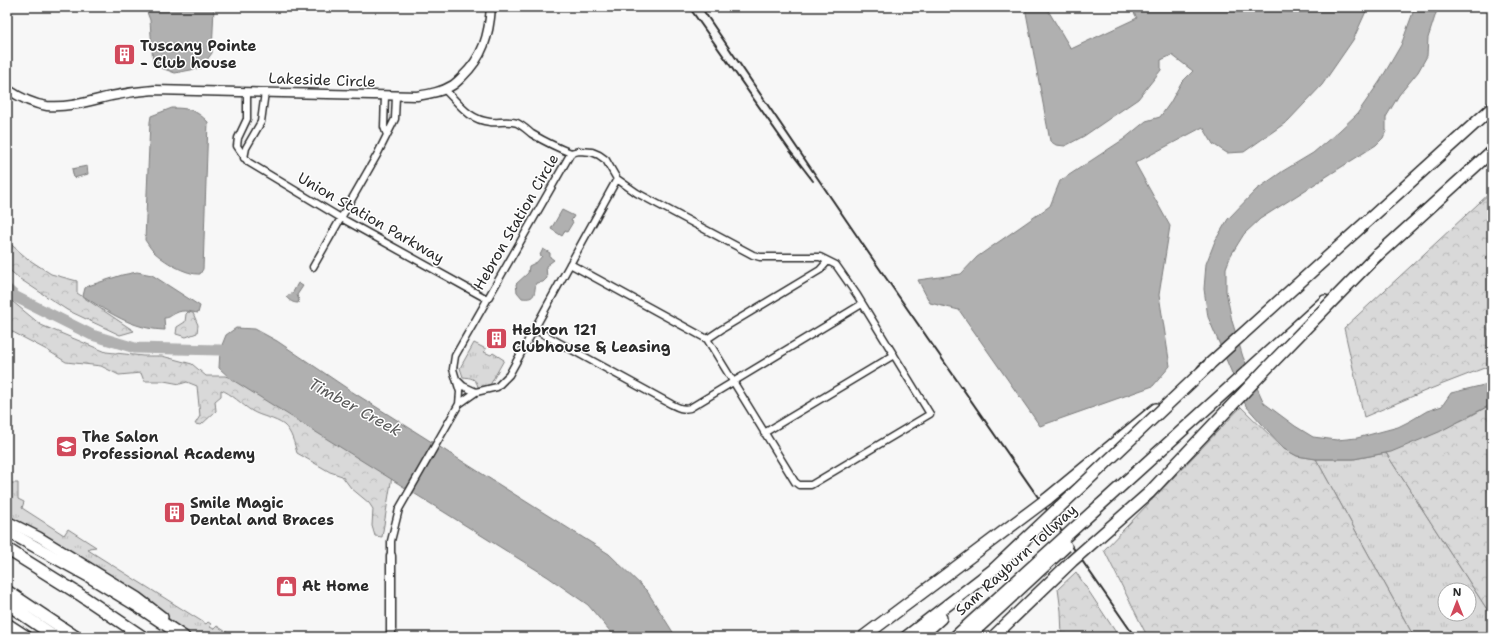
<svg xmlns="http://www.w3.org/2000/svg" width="1499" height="644" font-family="'Shantell Sans',sans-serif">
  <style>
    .grass { fill: url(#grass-tufts); stroke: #828282; fill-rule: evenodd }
    .forest { fill: url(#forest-crowns); stroke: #828282 }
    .water { fill: #b0b0b0; stroke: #7b7b7b }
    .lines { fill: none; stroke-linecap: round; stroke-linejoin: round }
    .river { stroke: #b0b0b0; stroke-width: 11 }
    .minor-casing { stroke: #2b2b2b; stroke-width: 9 }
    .tertiary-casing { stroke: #2b2b2b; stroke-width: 11 }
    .secondary-casing { stroke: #2b2b2b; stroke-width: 12 }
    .motorway-casing { stroke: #2b2b2b; stroke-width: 14 }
    .minor { stroke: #fff; stroke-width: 6 }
    .tertiary { stroke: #fff; stroke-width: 8 }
    .secondary { stroke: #fff; stroke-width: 9 }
    .motorway { stroke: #fff; stroke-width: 11 }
    .rail { stroke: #2b2b2b; stroke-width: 2 }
    .motorway-bridge-casing { stroke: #2b2b2b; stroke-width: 14; stroke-linecap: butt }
    .motorway-bridge { stroke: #fff; stroke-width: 11 }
    .labels { text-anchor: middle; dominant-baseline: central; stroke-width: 3; stroke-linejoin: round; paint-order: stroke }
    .poi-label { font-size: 15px; font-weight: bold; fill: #2b2b2b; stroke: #fff; text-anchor: start }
    .street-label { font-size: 15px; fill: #2b2b2b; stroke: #fff }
    .water-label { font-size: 16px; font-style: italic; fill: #5a5a5a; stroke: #fff }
  </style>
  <defs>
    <pattern id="grass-tufts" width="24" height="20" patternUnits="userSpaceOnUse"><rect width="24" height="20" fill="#d9d9d9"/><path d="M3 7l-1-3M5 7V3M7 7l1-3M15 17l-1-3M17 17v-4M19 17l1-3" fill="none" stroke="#bababa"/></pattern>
    <pattern id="forest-crowns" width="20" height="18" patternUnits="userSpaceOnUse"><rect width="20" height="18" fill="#d9d9d9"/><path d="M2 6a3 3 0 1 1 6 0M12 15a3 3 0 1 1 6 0" fill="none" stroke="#bababa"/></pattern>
  </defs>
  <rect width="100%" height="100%" fill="#f7f7f7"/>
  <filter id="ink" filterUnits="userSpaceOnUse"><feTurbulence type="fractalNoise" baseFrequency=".025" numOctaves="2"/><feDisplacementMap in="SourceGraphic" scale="8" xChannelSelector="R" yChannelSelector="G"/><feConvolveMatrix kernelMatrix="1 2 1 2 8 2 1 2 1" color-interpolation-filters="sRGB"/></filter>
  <g filter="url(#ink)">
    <!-- grass -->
    <path class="grass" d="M 474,343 L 486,349 L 484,352 L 491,355 L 493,353 L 504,360 L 490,385 L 483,387 L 478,387 C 476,378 471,378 463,377 L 460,368 Z
      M 1386,453 L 1492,617 L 1492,637 L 1414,637 L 1316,459 L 1354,459 ZM 1445,590 L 1469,590 L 1469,614 L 1445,614 Z
      M 7,483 L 18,483 L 18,499 L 24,502 L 22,508 L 64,535 L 68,529 L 96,547 L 89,548 L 88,550 L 206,624 L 208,622 L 211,624 L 210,627 L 214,629 L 217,626 L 234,637 L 193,637 L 139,596 L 7,517 Z"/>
    <!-- forest -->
    <path class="forest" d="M 1492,191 L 1492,365 L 1425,391 L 1364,417 L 1344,328 Z
      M 7,241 L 28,259 L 51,274 L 77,281 L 77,293 L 134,331 L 120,335 L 67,310 L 20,279 L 7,268 Z
      M 7,297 L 41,325 L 106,352 L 143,356 L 162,356 L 192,364 L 206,376 L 225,376 L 243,382 L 392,476 L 382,537 L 375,536 L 372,526 L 373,509 L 369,503 L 351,488 L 342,476 L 330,472 L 297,453 C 294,443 292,432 284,425 C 275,418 262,417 252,411 C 242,405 231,393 221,390 L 221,396 L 215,401 L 216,411 L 201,425 L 195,424 L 200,416 L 197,386 L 187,382 L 180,384 L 164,381 L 144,381 L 141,373 L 119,375 L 101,366 L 66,362 L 47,350 L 7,329 Z
      M 188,312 L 193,313 L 198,325 L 197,333 L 186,337 L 176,334 L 177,327 L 185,322 L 186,314 Z
      M 1492,404 L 1492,617 L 1386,453 L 1467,418 Z
      M 1241,407 L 1284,449 L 1297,456 L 1316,459 L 1414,637 L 1192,635 L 1193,637 L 1148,637 L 1144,630 L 1104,550 Z
      M 1076,572 L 1119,637 L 1062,637 L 1061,611 L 1058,589 Z"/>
    <!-- water -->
    <path class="water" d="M 145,7 L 214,7 L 212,53 L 201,68 L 175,73 L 153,65 L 150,20 Z
      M 1025,7 L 1046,7 L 1071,49 L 1137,18 L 1131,7 L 1368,7 L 1353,40 L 1322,85 L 1288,121 L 1244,152 L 1227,153 L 1213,144 L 1203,127 L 1135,163 L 1170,226 L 1159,295 L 1170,366 L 1153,386 L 1040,426 L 959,310 L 930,303 L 918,280 L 961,274 L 977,257 L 1050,206 L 1060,181 L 1124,139 L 1146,121 L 1160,117 L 1170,103 L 1181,83 L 1193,71 L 1172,55 L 1161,60 L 1161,70 L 1138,99 L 1084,136 L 1065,146 L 1056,145 L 1050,141 Z
      M 1415,7 L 1438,7 L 1428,38 L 1427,56 L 1418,72 L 1399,95 L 1386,117 L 1386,131 L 1383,138 L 1376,145 L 1260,219 L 1244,234 L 1231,255 L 1226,268 L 1226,291 L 1232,321 L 1243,357 L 1264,403 L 1295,426 L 1313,437 L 1337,440 L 1357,438 L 1398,427 L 1410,421 L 1427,411 L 1442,406 L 1451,393 L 1492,383 L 1492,404 L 1439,432 L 1391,452 L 1354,459 L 1316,459 L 1297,456 L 1284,449 L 1246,406 L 1208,317 L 1204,289 L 1206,264 L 1215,241 L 1228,219 L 1256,190 L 1283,171 L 1313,153 L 1339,131 L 1357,114 L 1380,81 L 1401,45 Z
      M 172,108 C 189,108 196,110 208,122 L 203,269 L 200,274 C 186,275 163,261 153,251 C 150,248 148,244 145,240 L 150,122 L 151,116 Z
      M 87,166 L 88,174 L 74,178 L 72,169 Z
      M 562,210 L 574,216 L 571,221 L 573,222 L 567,232 L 565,231 L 562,236 L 551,229 Z
      M 543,249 L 550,253 L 550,257 L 554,260 L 546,266 L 547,278 L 543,282 L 536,283 C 534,293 536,300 522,298 L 517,292 L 516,284 L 528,273 L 529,266 L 537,262 L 542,256 L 540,255 Z
      M 137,272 L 152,275 L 200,306 L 198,313 C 190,312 184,309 176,313 C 171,315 170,318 164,318 L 165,330 C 132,329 110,313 83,296 L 85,288 L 88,286 L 122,275 Z
      M 298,283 L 303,286 L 297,295 L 299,300 L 298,303 C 293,303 290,301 286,297 L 288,295 L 292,294 Z
      M 236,328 L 255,329 L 277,341 L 351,391 L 609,554 L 647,591 L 676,637 L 615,637 L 588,605 L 548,577 L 231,379 L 219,368 L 220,350 L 226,335 Z"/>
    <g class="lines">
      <!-- river -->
      <path class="river" d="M 7,289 L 16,297 L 92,335 L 135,348 L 220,350 L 233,357"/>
      <defs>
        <path id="minor" d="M 444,89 C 458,102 468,120 490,122 C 498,123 508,120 517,123 C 523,126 527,130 532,134 C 544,141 558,148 571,153
          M 247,92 L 247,119 L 238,138 L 237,146 L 248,162 L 258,168 L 341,218 L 487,299
          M 385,95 L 384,127 L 387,135
          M 244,158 L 246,148 L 261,122 L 265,92
          M 313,267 L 377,155 L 395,119 L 396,96
          M 534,329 L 671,404 C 677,407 682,410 690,408 L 862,304
          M 707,339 L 722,329 L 820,270 L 828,261
          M 457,380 L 463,386 L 476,392
          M 459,404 L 476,392 L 497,387 L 509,375 L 617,179
          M 764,433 L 894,355
          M 391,556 L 391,541 L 399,509 L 459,404 L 460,392 L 453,369 L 455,356 L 571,153 L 579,151 L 592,152 L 599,155 L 606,160 L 617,179 L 637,193 L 753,255 L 760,257 L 820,257 L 836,265 L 857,295 L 930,414 L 811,485 L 799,485 L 795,482 L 707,339 L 570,264"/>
        <path id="tertiary" d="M 7,89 C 19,97 32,104 47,106 C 68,108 90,101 111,96 C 125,93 139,91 154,90 L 417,96 C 429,94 442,92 453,85 C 456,83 459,80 462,77 C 483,57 489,36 491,7
          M 391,556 L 391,637"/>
        <path id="secondary" d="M 7,521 L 39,537 L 137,597 L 163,617"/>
        <path id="motorway" d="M 1371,261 L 1492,151
          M 1203,370 L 1492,108
          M 1047,499 L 1156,409
          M 1099,506 L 1325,301
          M 7,531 L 90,577 L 136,605 L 184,637
          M 7,549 L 79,594 L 143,637
          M 7,591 L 76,637
          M 7,604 L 56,637
          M 7,624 L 27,637
          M 906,637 L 994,569
          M 920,637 L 941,618"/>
      </defs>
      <!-- minor casing -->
      <use href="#minor" class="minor-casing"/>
      <!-- tertiary casing -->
      <use href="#tertiary" class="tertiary-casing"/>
      <!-- secondary casing -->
      <use href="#secondary" class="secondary-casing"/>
      <!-- motorway casing -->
      <use href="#motorway" class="motorway-casing"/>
      <!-- minor -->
      <use href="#minor" class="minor"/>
      <!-- tertiary -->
      <use href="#tertiary" class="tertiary"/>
      <!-- secondary -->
      <use href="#secondary" class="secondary"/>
      <!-- motorway -->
      <use href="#motorway" class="motorway"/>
      <!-- rail -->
      <path class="rail" d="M 689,7 L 790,151 L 813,181
        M 701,7 L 870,255 L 1135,637"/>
      <defs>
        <path id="motorway-bridge" d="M 994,569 L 1209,365
          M 863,637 L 1047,499
          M 955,637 L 1099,506
          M 968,637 L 1066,546
          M 993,637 L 1072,561 L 1149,493 L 1265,370 L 1377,255"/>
      </defs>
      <!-- motorway-bridge casing -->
      <use href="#motorway-bridge" class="motorway-bridge-casing"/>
      <!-- motorway-bridge -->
      <use href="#motorway-bridge" class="motorway-bridge"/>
    </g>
  </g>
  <!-- icons -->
  <defs>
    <symbol id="building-square" viewBox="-11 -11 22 22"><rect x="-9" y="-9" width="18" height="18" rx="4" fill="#d1495b" stroke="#fff"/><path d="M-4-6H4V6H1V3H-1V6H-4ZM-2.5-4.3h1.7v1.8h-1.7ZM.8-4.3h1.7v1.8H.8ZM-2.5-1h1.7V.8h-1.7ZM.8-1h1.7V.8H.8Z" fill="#fff"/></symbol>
    <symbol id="school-square" viewBox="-11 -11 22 22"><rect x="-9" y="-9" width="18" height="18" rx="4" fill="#d1495b" stroke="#fff"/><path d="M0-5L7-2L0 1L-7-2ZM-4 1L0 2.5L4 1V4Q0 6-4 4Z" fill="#fff"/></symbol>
    <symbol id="shop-square" viewBox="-11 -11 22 22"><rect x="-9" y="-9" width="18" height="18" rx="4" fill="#d1495b" stroke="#fff"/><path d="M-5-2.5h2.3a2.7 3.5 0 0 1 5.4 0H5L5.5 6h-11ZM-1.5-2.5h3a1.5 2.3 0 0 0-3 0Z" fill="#fff"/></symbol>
  </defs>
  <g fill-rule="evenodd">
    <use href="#building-square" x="112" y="42" width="25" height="25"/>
    <use href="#building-square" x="484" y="326" width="25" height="25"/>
    <use href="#school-square" x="54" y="434" width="25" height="25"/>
    <use href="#building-square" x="162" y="500" width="25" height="25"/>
    <use href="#shop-square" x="274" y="574" width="25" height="25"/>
  </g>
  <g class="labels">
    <!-- poi labels -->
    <g class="poi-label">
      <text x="140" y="46">Tuscany Pointe<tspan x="140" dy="17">- Club house</tspan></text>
      <text x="512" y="330">Hebron 121<tspan x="512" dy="17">Clubhouse &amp; Leasing</tspan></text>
      <text x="82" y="437">The Salon<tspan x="82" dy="17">Professional Academy</tspan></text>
      <text x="190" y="503">Smile Magic<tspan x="190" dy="17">Dental and Braces</tspan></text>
      <text x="302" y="586">At Home</text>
    </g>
    <!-- street labels -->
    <g class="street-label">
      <text transform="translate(322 80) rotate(2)">Lakeside Circle</text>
      <text transform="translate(371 218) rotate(30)">Union Station Parkway</text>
      <text transform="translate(516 222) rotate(-60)">Hebron Station Circle</text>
      <text transform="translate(1016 560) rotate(-42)">Sam Rayburn Tollway</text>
    </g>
    <!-- water labels -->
    <g class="water-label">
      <text transform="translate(355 407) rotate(29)">Timber Creek</text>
    </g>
  </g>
  <!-- margin -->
  <rect width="1499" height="644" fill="none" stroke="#fff" stroke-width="24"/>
  <rect x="12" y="12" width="1475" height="620" fill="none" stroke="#2b2b2b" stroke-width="1.5" filter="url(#ink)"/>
  <!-- north arrow -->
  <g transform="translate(1457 602)"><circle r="19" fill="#ffffff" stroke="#aaaaaa"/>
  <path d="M0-3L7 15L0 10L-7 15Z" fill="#d1495b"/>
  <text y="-6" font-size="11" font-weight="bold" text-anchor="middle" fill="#2b2b2b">N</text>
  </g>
</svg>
